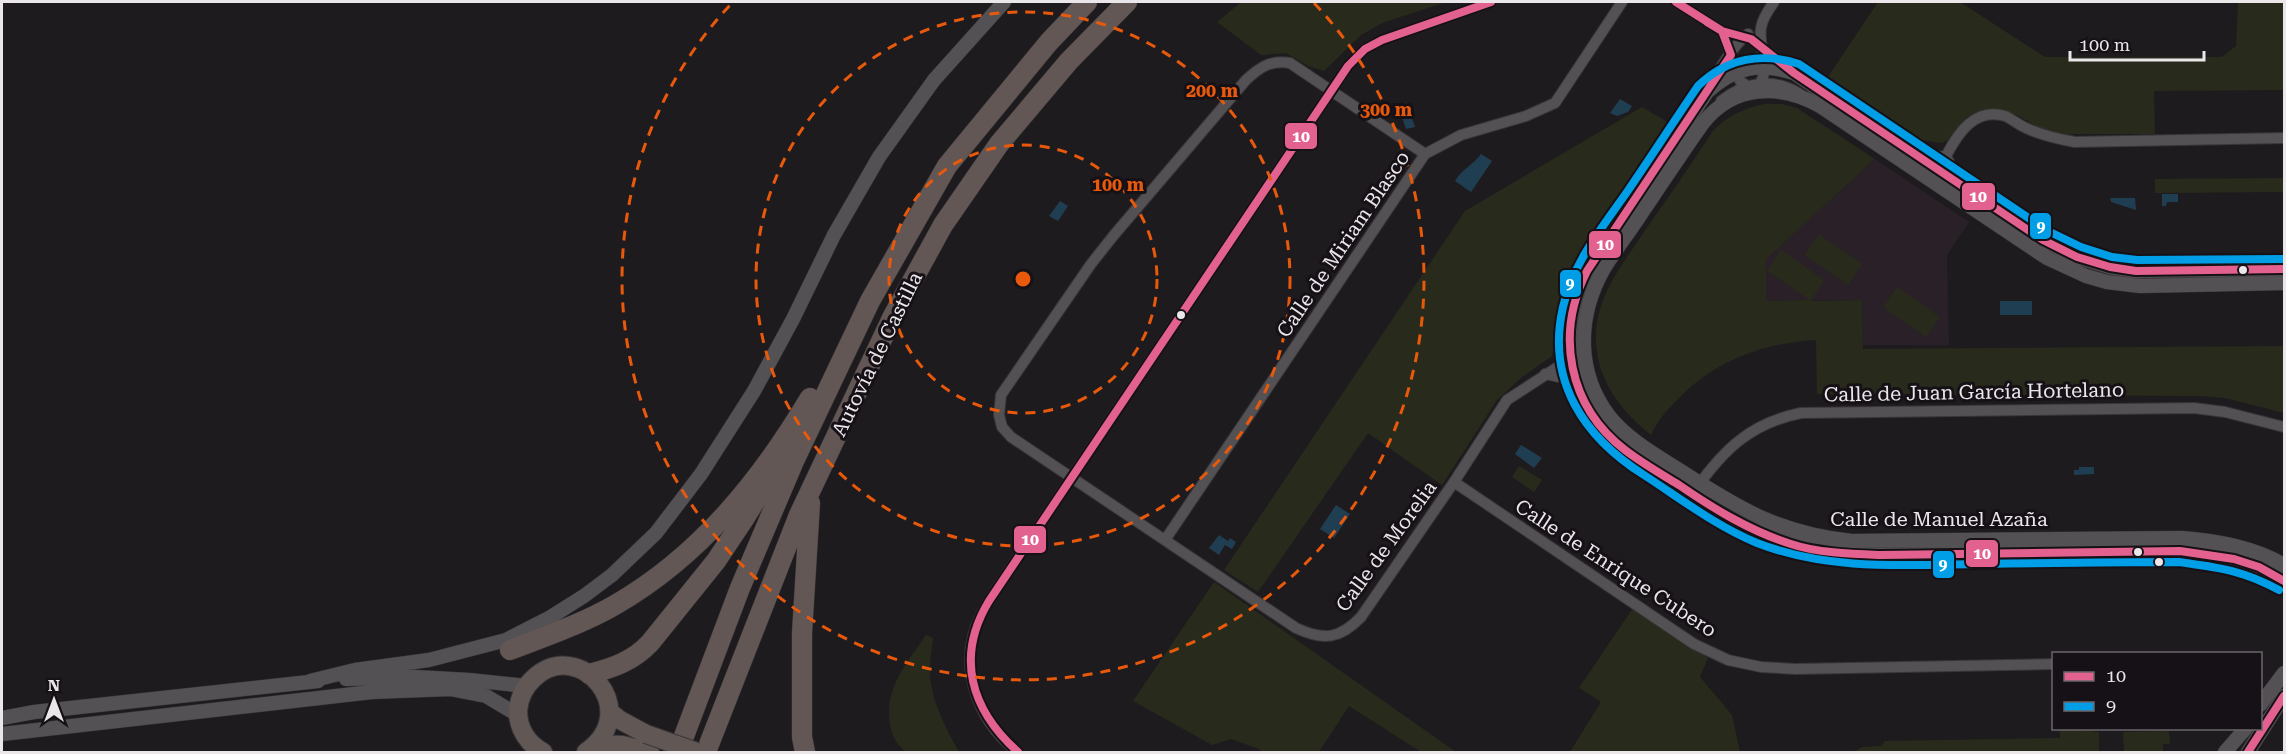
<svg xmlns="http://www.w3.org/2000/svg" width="2286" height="754" font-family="'Roboto Serif',serif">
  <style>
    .built { fill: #292028 }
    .green { fill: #282b1b }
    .water { fill: #203e51 }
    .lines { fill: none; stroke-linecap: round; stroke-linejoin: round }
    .minor-casing { stroke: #393639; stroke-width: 12 }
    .tertiary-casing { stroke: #393639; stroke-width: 15 }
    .trunk-casing { stroke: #393639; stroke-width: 20 }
    .motorway-casing { stroke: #393639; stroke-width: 21 }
    .minor { stroke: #535153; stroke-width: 10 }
    .tertiary { stroke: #535153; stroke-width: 14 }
    .trunk { stroke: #615856; stroke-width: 18 }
    .motorway { stroke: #625754; stroke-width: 20 }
    .trunk-bridge-casing { stroke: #393639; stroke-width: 20; stroke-linecap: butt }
    .trunk-bridge { stroke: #615856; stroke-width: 18 }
    .bus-1-casing { stroke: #161116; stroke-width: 12 }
    .bus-2-casing { stroke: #161116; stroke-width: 12 }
    .bus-1 { stroke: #e2618f; stroke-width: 8 }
    .bus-2 { stroke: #009ee6; stroke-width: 8 }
    .ring { fill: none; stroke: #e8590c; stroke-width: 3; stroke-dasharray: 10 8 }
    .bus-dot { fill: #eae6ea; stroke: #161116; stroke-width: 2 }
    .labels { text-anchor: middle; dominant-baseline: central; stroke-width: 6; stroke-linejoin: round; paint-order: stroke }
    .street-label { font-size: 20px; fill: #eae6ea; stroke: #161116 }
    .centre { fill: #e8590c; stroke: #161116; stroke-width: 3 }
    .ring-label { font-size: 18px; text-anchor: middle; font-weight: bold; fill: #e8590c; stroke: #161116; stroke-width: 6; stroke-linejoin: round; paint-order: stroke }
    .line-badge { stroke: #161116; stroke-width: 2 }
    .badge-label { font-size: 16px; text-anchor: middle; font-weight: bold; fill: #fff }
  </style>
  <rect width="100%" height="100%" fill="#1e1b1e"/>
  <!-- built -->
  <path class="built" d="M 1875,159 L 1969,222 L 1947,255 L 1949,345 L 1863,345 L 1862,300 L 1766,301 L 1765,259 Z"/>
  <!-- green -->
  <path class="green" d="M 1241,2 L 1446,2 L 1382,23 L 1361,35 L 1324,71 L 1308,66 L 1286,53 L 1261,55 L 1217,22 Z
    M 1878,2 L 1960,2 L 2045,57 L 2222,57 L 2236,46 L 2238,2 L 2284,2 L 2284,90 L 2154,91 L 2155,134 L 2064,134 L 2038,127 L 2017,115 L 1999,109 L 1983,110 L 1966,118 L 1948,140 L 1942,143 L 1921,140 L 1828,77 Z
    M 1764,104 L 1782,104 L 1797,108 L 1875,159 L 1766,259 L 1766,301 L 1810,300 L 1767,271 L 1781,250 L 1824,280 L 1811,301 L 1862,300 L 1863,349 L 2284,346 L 2284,413 L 2225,398 L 2201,396 L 1817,394 L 1816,340 C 1765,343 1719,359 1681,396 C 1669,408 1658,419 1651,435 C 1605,399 1580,348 1607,291 C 1617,269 1633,249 1646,229 C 1669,197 1691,164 1713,131 C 1728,115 1743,109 1764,104 Z
    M 1642,107 L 1669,123 L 1576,264 L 1564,292 L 1552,356 L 1521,378 L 1497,400 L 1442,485 L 1368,433 L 1258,592 L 1224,570 L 1465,211 Z
    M 2284,178 L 2284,192 L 2155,193 L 2155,179 Z
    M 1819,234 L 1862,264 L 1848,285 L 1805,255 Z
    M 1897,287 L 1940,317 L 1926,337 L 1883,307 Z
    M 1519,466 L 1542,480 L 1534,492 L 1512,477 Z
    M 1214,582 L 1456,752 L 1421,752 L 1349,706 L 1319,752 L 1262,752 L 1259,749 L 1231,739 L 1212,745 L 1133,701 Z
    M 1635,605 L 1708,658 L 1700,677 L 1732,715 L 1740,752 L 1570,752 L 1601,702 L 1579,688 Z
    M 926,635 L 933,638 C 932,650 929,664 930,677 C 933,704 946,729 959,752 L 906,752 C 899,747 893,738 891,729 C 882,691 905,666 926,635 Z
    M 2060,728 L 2099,732 L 2099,752 L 1853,752 L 1862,747 L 1881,746 L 1885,741 L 2060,738 Z
    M 2169,731 L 2170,744 L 2163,744 L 2163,752 L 2124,752 L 2123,732 Z"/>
  <!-- water -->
  <path class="water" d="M 1620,99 L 1632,106 L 1628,112 L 1617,116 L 1610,113 Z
    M 1407,103 L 1415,127 L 1406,129 L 1398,105 Z
    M 1481,154 L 1492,161 L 1471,192 L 1455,181 C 1462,169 1473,165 1481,154 Z
    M 2162,194 L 2178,194 L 2178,202 L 2167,202 L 2166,206 L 2162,206 Z
    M 2110,198 L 2135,198 L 2136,210 L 2111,202 Z
    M 1060,201 L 1068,206 L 1058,221 L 1049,216 Z
    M 2000,301 L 2032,301 L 2032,315 L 2000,315 Z
    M 1521,445 L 1542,458 L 1534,468 L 1515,454 Z
    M 2079,467 L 2094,467 L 2094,474 L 2074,475 L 2074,470 L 2079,470 Z
    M 1336,505 L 1350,514 L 1334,538 L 1320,529 Z
    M 1219,535 L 1228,541 L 1230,538 L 1236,542 L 1232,549 L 1225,545 L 1219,555 L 1209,548 Z"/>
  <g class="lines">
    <defs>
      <path id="minor" d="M 1676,2 L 1722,31 L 1751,39 L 1792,71
        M 1722,31 L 1740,81 L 1747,86
        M 1759,84 C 1771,72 1758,45 1761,28 C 1762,19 1769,9 1774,2
        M 1709,89 C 1716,73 1735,43 1748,34
        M 1721,101 C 1745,82 1773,77 1800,94
        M 1917,153 L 1934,157 L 1946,156
        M 1425,154 L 1290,63 C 1270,60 1260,67 1246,80 L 1114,235 L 1091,264 L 1001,395 L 999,415 L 1002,427 L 1011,437 L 1296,628 C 1324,641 1340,639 1361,617 L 1454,482 L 1507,400 L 1570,359 L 1583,348
        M 1940,175 L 1946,175 L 1949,162 L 1946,156 C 1958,133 1975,107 2005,116 C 2012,119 2019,125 2026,128 C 2041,135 2058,139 2075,142 L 2284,138
        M 1545,374 L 1564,378 L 1578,386
        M 1454,482 L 1694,644 L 1728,660 L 1761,667 L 1796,669 L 2054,664
        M 1695,490 C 1724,449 1751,423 1801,413 L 2194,408 L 2225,412 L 2284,427
        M 1165,540 L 1425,154 L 1461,135 L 1526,116 L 1555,103 L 1622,2
        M 1018,752 C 977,721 956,664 981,615 C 986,605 992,596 998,587 L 1348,66 L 1365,49 L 1382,40 L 1491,2"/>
      <path id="tertiary" d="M 2284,269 L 2136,271 L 2110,267 L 2077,257 L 2043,240 L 1794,73 C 1759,62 1735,67 1707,92 C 1683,127 1660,162 1636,197 C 1619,222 1600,246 1586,272 C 1560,323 1565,386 1603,429 C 1623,452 1651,466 1676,483 C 1692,493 1708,506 1725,516 C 1775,543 1824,554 1881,555 L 2180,551 L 2234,559 L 2259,567 L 2284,581
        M 2284,283 L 2140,286 L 2107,282 L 2086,276 L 2047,258 L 1820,106 C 1780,83 1733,85 1703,123 C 1681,154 1660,186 1639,217 C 1627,235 1614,252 1603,270 C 1577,317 1576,372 1609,416 C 1627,439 1657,456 1681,471 C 1739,509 1781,534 1852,541 L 2182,538 C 2217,541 2253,547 2284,565
        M 346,679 L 415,677 L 469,680 L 526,686
        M 310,681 L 355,670 L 429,660 L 506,640 L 549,618 L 584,596 L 612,575 L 656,533 L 701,474 L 754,391 L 793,319 L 834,235 L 879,157 L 934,80 L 1004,2
        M 2260,705 L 2284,673
        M 2,718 L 34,712 L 318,681
        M 2,734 L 372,692 L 450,689 L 486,696 L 518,715
        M 2225,752 L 2246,728
        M 2248,752 L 2284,696"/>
      <path id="trunk" d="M 610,712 L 620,720 L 646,734
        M 597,744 L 622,745 L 650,752
        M 543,752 C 528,744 518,729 518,711 C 519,698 524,687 534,678 C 579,636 645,711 586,752"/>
      <path id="motorway" d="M 510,650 C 546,636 582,624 615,605 C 700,556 761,480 810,398
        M 589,674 C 613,668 633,661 650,643 L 716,561 L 744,519 L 790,444
        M 678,752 L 740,588 L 794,461 L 870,301 L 947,166 L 1049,42 L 1087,2
        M 706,752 L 799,515 L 893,316 L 943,225 L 999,144 L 1069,61 L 1127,2
        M 805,752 L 802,737 L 802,633 L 810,503"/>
    </defs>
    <!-- minor casing -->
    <use href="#minor" class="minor-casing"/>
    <!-- tertiary casing -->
    <use href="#tertiary" class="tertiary-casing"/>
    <!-- trunk casing -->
    <use href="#trunk" class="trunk-casing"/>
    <!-- motorway casing -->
    <use href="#motorway" class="motorway-casing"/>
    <!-- minor -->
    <use href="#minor" class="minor"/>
    <!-- tertiary -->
    <use href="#tertiary" class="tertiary"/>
    <!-- trunk -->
    <use href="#trunk" class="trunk"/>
    <!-- motorway -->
    <use href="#motorway" class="motorway"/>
    <defs>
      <path id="trunk-bridge" d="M 646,734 L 697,752"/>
    </defs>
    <!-- trunk-bridge casing -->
    <use href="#trunk-bridge" class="trunk-bridge-casing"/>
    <!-- trunk-bridge -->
    <use href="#trunk-bridge" class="trunk-bridge"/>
    <defs>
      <path id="bus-1" d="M 1676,2 L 1722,31 L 1731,55 L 1587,271 C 1555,334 1568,406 1625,450 C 1642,463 1661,474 1679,485 C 1714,509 1750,531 1791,544 C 1817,553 1853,554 1881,555 L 2180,551 L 2234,559 L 2259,567 L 2284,581
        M 1707,22 L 1722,31 L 1751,39 L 1794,73 L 2043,240 L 2077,257 L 2110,267 L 2136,271 L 2284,269
        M 1018,752 C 971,710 955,657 989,601 L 1348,66 L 1365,49 L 1382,40 L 1491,2
        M 2248,752 L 2284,696"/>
      <path id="bus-2" d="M 2279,590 C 2242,570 2220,568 2179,562 C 2113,562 2046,563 1980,564 C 1905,565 1829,571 1757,543 C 1716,526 1681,499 1644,475 C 1584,437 1546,381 1563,307 C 1573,263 1601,229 1627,192 C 1651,157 1674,121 1698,86 C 1727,58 1762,52 1799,64 L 2048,231 L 2081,247 L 2112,257 L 2137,260 L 2284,259"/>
    </defs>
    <!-- bus-1 casing -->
    <use href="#bus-1" class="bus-1-casing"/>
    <!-- bus-2 casing -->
    <use href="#bus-2" class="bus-2-casing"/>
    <!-- bus-1 -->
    <use href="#bus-1" class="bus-1"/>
    <!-- bus-2 -->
    <use href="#bus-2" class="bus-2"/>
  </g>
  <!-- distance rings -->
  <g class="ring">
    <circle cx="1023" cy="279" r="134"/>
    <circle cx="1023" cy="279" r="267"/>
    <path d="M1314 3A401 401 0 1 1 732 3"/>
  </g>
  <!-- markers -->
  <g class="bus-dot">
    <circle cx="2243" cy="270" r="5"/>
    <circle cx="1181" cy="315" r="5"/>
    <circle cx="2138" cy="552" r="5"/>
    <circle cx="2159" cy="562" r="5"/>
  </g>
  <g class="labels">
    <!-- street labels -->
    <g class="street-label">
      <text transform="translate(1343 244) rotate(-56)">Calle de Miriam Blasco</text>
      <text transform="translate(877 354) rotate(-64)">Autovía de Castilla</text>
      <text transform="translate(1974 392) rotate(-1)">Calle de Juan García Hortelano</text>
      <text x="1939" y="519">Calle de Manuel Azaña</text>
      <text transform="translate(1386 546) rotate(-54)">Calle de Morelia</text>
      <text transform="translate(1616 568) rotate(33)">Calle de Enrique Cubero</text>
    </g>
  </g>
  <circle cx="1023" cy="279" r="9" class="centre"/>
  <g class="ring-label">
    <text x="1212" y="97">200 m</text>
    <text x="1386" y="116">300 m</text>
    <text x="1118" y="191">100 m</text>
  </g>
  <g class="line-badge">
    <rect x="1284" y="122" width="34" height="28" rx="6" fill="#e2618f"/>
    <rect x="1961" y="182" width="35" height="29" rx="6" fill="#e2618f"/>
    <rect x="2029" y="212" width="23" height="28" rx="6" fill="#009ee6"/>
    <rect x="1588" y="230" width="34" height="29" rx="6" fill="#e2618f"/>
    <rect x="1559" y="269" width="23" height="29" rx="6" fill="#009ee6"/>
    <rect x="1013" y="525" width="34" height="29" rx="6" fill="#e2618f"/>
    <rect x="1965" y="539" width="34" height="29" rx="6" fill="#e2618f"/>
    <rect x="1932" y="550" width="23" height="29" rx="6" fill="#009ee6"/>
  </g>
  <g class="badge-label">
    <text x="1301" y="142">10</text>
    <text x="1978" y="202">10</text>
    <text x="2041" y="232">9</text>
    <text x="1605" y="250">10</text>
    <text x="1570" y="289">9</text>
    <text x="1030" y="545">10</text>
    <text x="1982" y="559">10</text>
    <text x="1943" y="570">9</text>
  </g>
  <!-- border -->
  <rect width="2286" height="754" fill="none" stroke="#eae6ea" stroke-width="6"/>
  <!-- legend -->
  <rect x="2052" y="652" width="210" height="78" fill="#161116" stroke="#6b666b" stroke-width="1.5"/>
  <rect x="2064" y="672" width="30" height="9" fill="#e2618f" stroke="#6b666b" stroke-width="1.5"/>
  <text x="2106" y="682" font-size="18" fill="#eae6ea">10</text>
  <rect x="2064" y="702" width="30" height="9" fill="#009ee6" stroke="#6b666b" stroke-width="1.5"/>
  <text x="2106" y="712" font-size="18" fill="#eae6ea">9</text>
  <!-- north arrow -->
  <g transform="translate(54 700)" stroke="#161116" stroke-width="4.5" paint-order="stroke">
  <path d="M0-4.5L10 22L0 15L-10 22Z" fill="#eae6ea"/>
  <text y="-9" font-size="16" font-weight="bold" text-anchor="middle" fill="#eae6ea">N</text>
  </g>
  <!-- scale -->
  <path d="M2070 51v9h134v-9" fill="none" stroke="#eae6ea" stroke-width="3"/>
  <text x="2079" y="51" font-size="18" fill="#eae6ea" stroke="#161116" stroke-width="4.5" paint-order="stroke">100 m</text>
</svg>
